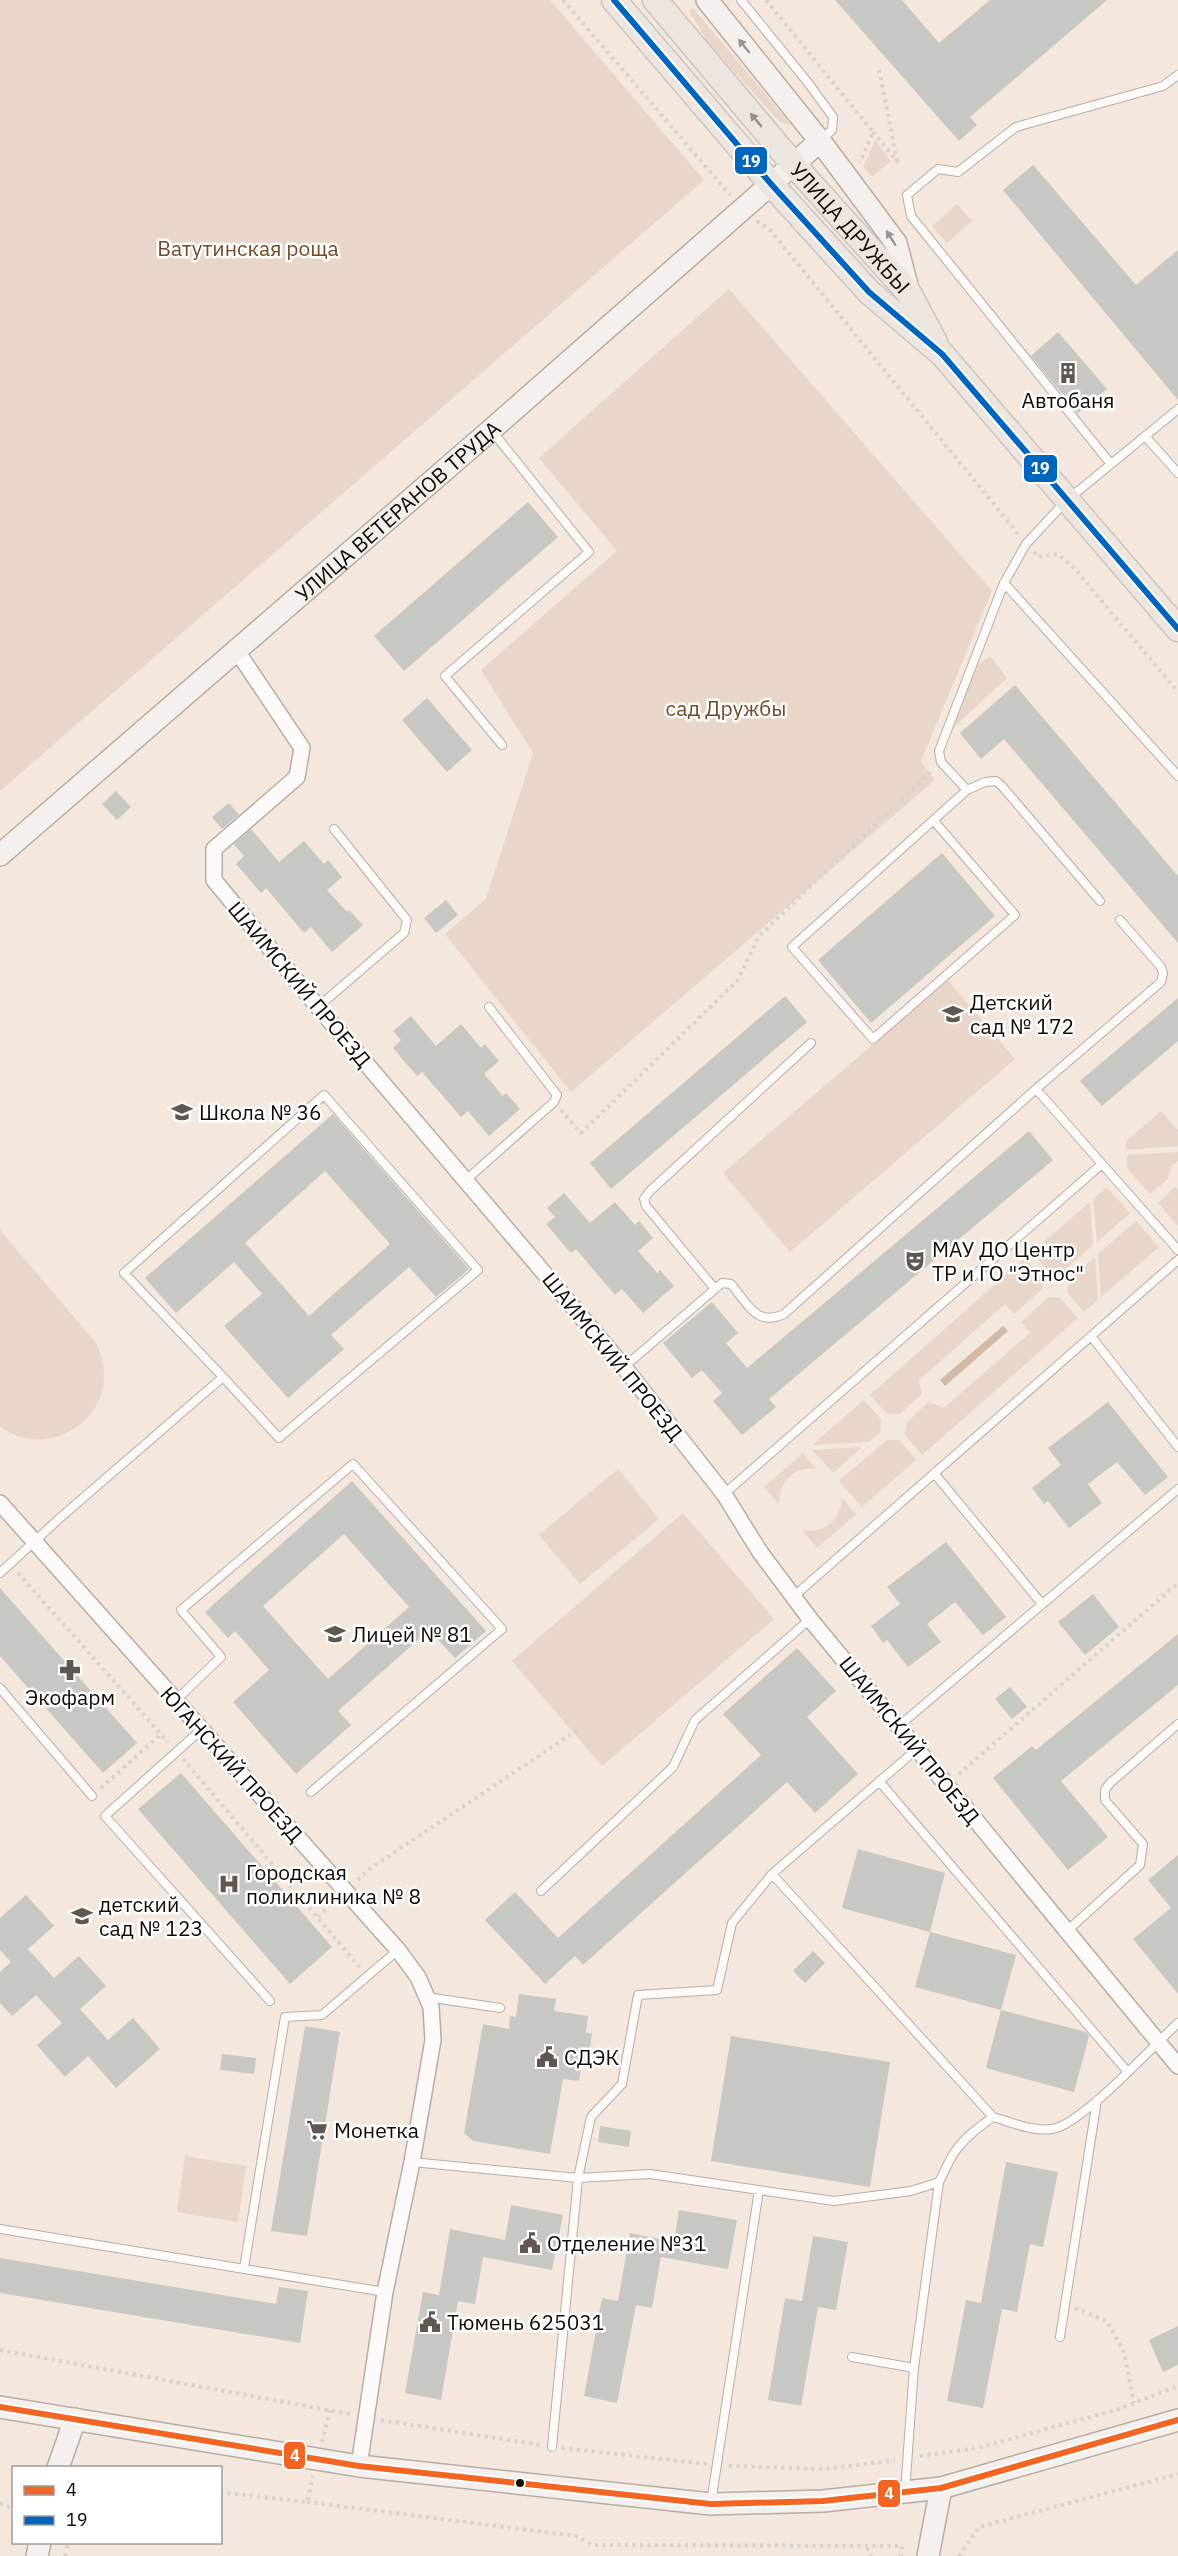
<svg xmlns="http://www.w3.org/2000/svg" width="1178" height="2556" font-family="'IBM Plex Sans',sans-serif">
  <style>
    .green { fill: #e7d6c9 }
    .water { fill: #d2baa6 }
    .building { fill: #c7c7c3; fill-rule: evenodd }
    .lines { fill: none; stroke-linecap: round; stroke-linejoin: round }
    .lane-casing { stroke: #b7ada6; stroke-width: 10 }
    .street-casing { stroke: #b7ada6; stroke-width: 18 }
    .secondary-casing { stroke: #b7ada6; stroke-width: 24 }
    .primary-casing { stroke: #cbc5c1; stroke-width: 27 }
    .path { stroke: #d7d3d1; stroke-width: 4; stroke-dasharray: 3 4.5; stroke-linecap: butt }
    .lane { stroke: #fdfbfa; stroke-width: 8 }
    .street { stroke: #fdfbfa; stroke-width: 15 }
    .secondary { stroke: #f4f0ed; stroke-width: 21 }
    .primary { stroke: #ece5e0; stroke-width: 24 }
    .bus-1-casing { stroke: #fff; stroke-width: 10 }
    .bus-2-casing { stroke: #fff; stroke-width: 10 }
    .bus-1 { stroke: #f26522; stroke-width: 6 }
    .bus-2 { stroke: #0065bd; stroke-width: 6 }
    .oneway { fill: #999490 }
    .oneway2 { fill: #948d88 }
    .bus-dot { fill: #110a05; stroke: #fff; stroke-width: 2 }
    .labels { text-anchor: middle; dominant-baseline: central; stroke-width: 5; stroke-linejoin: round; paint-order: stroke }
    .street-label { font-size: 21px; fill: #110a05; stroke: #fff }
    .park-label { font-size: 21px; fill: #734a25; stroke: #fff }
    .poi-label { font-size: 21px; fill: #110a05; stroke: #fff; text-anchor: start }
    .line-badge { stroke: #fff; stroke-width: 2 }
    .badge-label { font-size: 16px; text-anchor: middle; font-weight: bold; fill: #fff }
  </style>
  <rect width="100%" height="100%" fill="#f4e7dd"/>
  <!-- green -->
  <path class="green" d="M 0,0 L 550,0 L 704,180 L 0,791 Z
    M 693,8 L 791,125 L 781,123 L 709,44 L 689,11 Z
    M 875,140 L 891,161 L 872,177 L 863,167 Z
    M 957,204 L 972,221 L 947,243 L 932,226 Z
    M 729,289 L 992,591 L 921,761 L 935,780 L 571,1092 L 445,934 L 486,899 L 533,753 L 481,670 L 617,551 L 539,458 Z
    M 990,656 L 1007,678 L 954,727 L 977,665 Z
    M 948,980 L 1015,1059 L 790,1252 L 723,1173 Z
    M 1161,1111 L 1178,1130 L 1178,1146 L 1126,1150 L 1126,1141 Z
    M 1178,1152 L 1178,1161 L 1170,1167 L 1168,1179 L 1150,1194 L 1127,1168 L 1127,1155 Z
    M 1107,1187 L 1130,1213 L 1097,1242 L 1093,1199 Z
    M 1175,1187 L 1178,1189 L 1178,1226 L 1158,1203 Z
    M 1090,1202 L 1093,1245 L 1062,1272 L 1049,1272 L 1032,1252 Z
    M 1136,1221 L 1159,1247 L 1101,1297 L 1098,1254 Z
    M 0,1230 L 96,1343 C 100,1353 104,1363 104,1375 C 105,1427 40,1459 0,1426 Z
    M 1095,1257 L 1098,1300 L 1084,1312 L 1067,1292 L 1069,1280 Z
    M 1025,1258 L 1043,1279 L 1042,1289 L 1014,1314 L 1005,1304 L 919,1380 L 922,1394 L 899,1414 L 887,1414 L 870,1395 Z
    M 1049,1297 L 1060,1298 L 1078,1318 L 922,1455 L 905,1435 L 906,1423 L 929,1402 L 944,1408 L 1030,1333 L 1021,1322 Z
    M 864,1400 L 881,1419 L 880,1432 L 868,1442 L 812,1445 Z
    M 887,1440 L 899,1440 L 916,1460 L 862,1507 L 839,1481 Z
    M 862,1447 L 833,1473 L 812,1450 Z
    M 803,1453 L 816,1469 C 794,1466 778,1482 779,1504 L 764,1487 Z
    M 618,1469 L 659,1519 L 580,1584 L 539,1535 Z
    M 842,1498 L 856,1514 L 817,1548 L 802,1530 C 824,1534 841,1520 842,1498 Z
    M 683,1513 L 774,1619 L 602,1766 L 512,1661 Z
    M 185,2156 L 246,2166 L 238,2222 L 177,2212 Z"/>
  <!-- water -->
  <path class="water" d="M 1003,1326 L 1008,1331 L 945,1386 L 940,1380 Z"/>
  <!-- building -->
  <path class="building" d="M 835,0 L 902,0 L 939,43 L 990,0 L 1107,0 L 970,117 L 977,125 L 959,141 Z
    M 1033,165 L 1136,285 L 1178,250 L 1178,400 L 1003,190 Z
    M 1058,332 L 1107,389 L 1078,413 L 1031,356 Z
    M 528,502 L 558,537 L 404,671 L 374,636 Z
    M 1015,685 L 1178,876 L 1178,943 L 1004,739 L 981,759 L 960,733 Z
    M 427,698 L 472,750 L 447,772 L 402,720 Z
    M 116,791 L 131,807 L 117,820 L 102,804 Z
    M 229,803 L 239,815 L 222,829 L 212,817 Z
    M 251,829 L 279,862 L 304,841 L 324,864 L 328,860 L 342,877 L 327,890 L 347,912 L 349,910 L 363,925 L 332,952 L 311,927 L 304,933 L 266,888 L 261,893 L 236,864 L 244,856 L 234,844 Z
    M 942,853 L 995,916 L 871,1023 L 818,960 Z
    M 446,900 L 458,915 L 436,933 L 424,918 Z
    M 785,996 L 807,1022 L 611,1189 L 590,1163 Z
    M 1178,998 L 1178,1041 L 1102,1106 L 1080,1081 Z
    M 411,1016 L 436,1046 L 461,1024 L 481,1048 L 485,1044 L 499,1061 L 484,1074 L 503,1096 L 506,1093 L 520,1109 L 489,1136 L 468,1111 L 461,1117 L 422,1072 L 417,1076 L 393,1048 L 401,1040 L 393,1031 Z
    M 333,1114 L 469,1269 L 436,1297 L 409,1267 L 331,1335 L 344,1349 L 288,1398 L 224,1326 L 262,1294 L 234,1262 L 176,1313 L 145,1278 ZM 325,1171 L 390,1244 L 309,1316 L 245,1243 Z
    M 1029,1131 L 1053,1160 L 769,1399 L 776,1407 L 742,1435 L 713,1401 L 722,1393 L 702,1370 L 692,1378 L 663,1343 L 712,1302 L 738,1333 L 726,1343 L 747,1368 Z
    M 564,1193 L 590,1223 L 615,1202 L 635,1225 L 639,1221 L 653,1238 L 638,1251 L 657,1273 L 660,1270 L 674,1286 L 643,1313 L 622,1289 L 615,1295 L 576,1249 L 571,1253 L 546,1224 L 555,1217 L 547,1208 Z
    M 1108,1402 L 1168,1477 L 1145,1495 L 1117,1462 L 1088,1484 L 1102,1503 L 1069,1528 L 1048,1501 L 1044,1504 L 1032,1488 L 1061,1465 L 1048,1448 Z
    M 352,1481 L 486,1631 L 455,1658 L 429,1630 L 338,1711 L 351,1725 L 296,1774 L 233,1702 L 269,1670 L 235,1631 L 228,1638 L 205,1612 ZM 344,1534 L 409,1607 L 328,1679 L 263,1606 Z
    M 946,1542 L 1006,1617 L 983,1635 L 955,1602 L 927,1624 L 941,1642 L 908,1667 L 887,1640 L 883,1643 L 871,1626 L 900,1604 L 887,1587 Z
    M 0,1588 L 137,1743 L 103,1773 L 0,1656 Z
    M 1093,1594 L 1119,1627 L 1085,1655 L 1058,1622 Z
    M 1178,1634 L 1178,1685 L 1061,1781 L 1108,1837 L 1068,1870 L 993,1778 L 1032,1746 L 1036,1750 Z
    M 797,1648 L 836,1691 L 807,1717 L 858,1774 L 815,1813 L 787,1782 L 583,1965 L 575,1956 L 545,1984 L 485,1920 L 515,1892 L 558,1938 L 761,1755 L 723,1714 Z
    M 1010,1687 L 1027,1707 L 1012,1719 L 995,1699 Z
    M 181,1773 L 332,1947 L 290,1984 L 138,1809 Z
    M 858,1849 L 945,1873 L 930,1932 L 842,1908 Z
    M 1178,1855 L 1178,1994 L 1133,1939 L 1171,1908 L 1148,1880 Z
    M 26,1895 L 54,1926 L 28,1949 L 54,1978 L 79,1956 L 106,1986 L 80,2009 L 108,2040 L 133,2018 L 160,2049 L 116,2088 L 88,2056 L 65,2077 L 37,2045 L 62,2023 L 36,1995 L 12,2016 L 0,2003 L 0,1972 L 11,1962 L 0,1950 L 0,1918 Z
    M 930,1932 L 1016,1955 L 1001,2010 L 915,1987 Z
    M 813,1951 L 825,1963 L 805,1983 L 793,1971 Z
    M 519,1994 L 556,1999 L 554,2011 L 588,2016 L 586,2033 L 592,2033 L 588,2063 L 582,2062 L 579,2081 L 563,2079 L 550,2154 L 473,2141 L 464,2133 L 483,2024 L 509,2029 L 510,2016 L 516,2017 Z
    M 1001,2010 L 1086,2032 L 1089,2036 L 1074,2092 L 986,2068 Z
    M 305,2026 L 340,2032 L 307,2236 L 271,2231 Z
    M 731,2036 L 890,2062 L 870,2187 L 711,2161 Z
    M 222,2054 L 256,2058 L 254,2074 L 220,2070 Z
    M 600,2126 L 631,2131 L 629,2147 L 598,2142 Z
    M 1006,2162 L 1058,2172 L 1043,2247 L 1030,2244 L 1017,2312 L 1002,2309 L 983,2408 L 947,2401 L 966,2300 L 981,2303 Z
    M 511,2205 L 563,2215 L 552,2270 L 483,2257 L 475,2304 L 458,2301 L 441,2400 L 405,2393 L 423,2292 L 439,2295 L 450,2229 L 505,2240 Z
    M 679,2210 L 737,2220 L 728,2269 L 661,2257 L 652,2308 L 636,2305 L 617,2403 L 584,2396 L 602,2298 L 618,2301 L 630,2233 L 674,2242 Z
    M 813,2236 L 848,2242 L 836,2310 L 818,2307 L 801,2406 L 768,2400 L 785,2298 L 802,2301 Z
    M 0,2258 L 276,2304 L 279,2287 L 308,2291 L 300,2343 L 0,2293 Z
    M 1178,2326 L 1178,2365 L 1163,2372 L 1149,2340 Z"/>
  <g class="lines">
    <defs>
      <path id="lane" d="M 741,0 L 809,84 L 833,117 L 832,130 L 821,140
        M 492,431 L 589,552 L 445,676 L 502,745
        M 1145,436 L 1178,473
        M 1110,463 L 911,216 L 907,195 L 938,169 L 958,172 L 1016,127 L 1163,86 L 1178,75
        M 1004,583 L 1178,776
        M 934,821 L 1015,915 L 873,1039 L 792,947 L 967,790
        M 1100,901 L 1001,785 L 996,781 L 985,782 L 967,790 L 941,762 L 939,751 L 1004,583 L 1026,544 L 1066,501 L 1178,409
        M 318,1007 L 404,933 L 407,920 L 334,829
        M 1102,1164 L 1036,1089 L 1161,982 L 1163,973 L 1161,967 L 1120,920
        M 466,1180 L 554,1102 L 557,1095 L 489,1007
        M 715,1289 L 646,1206 L 644,1199 L 650,1191 L 811,1043
        M 1091,1336 L 1178,1447
        M 624,1367 L 722,1283 L 731,1284 C 748,1304 756,1327 784,1314 L 1036,1089
        M 934,1473 L 1042,1604
        M 724,1494 L 1102,1164 L 1178,1250
        M 0,1573 L 61,1517 L 223,1377 L 279,1438 L 478,1270 L 324,1095 L 124,1273 L 223,1377
        M 793,1597 L 1178,1260
        M 0,1688 L 92,1796
        M 176,1700 L 221,1657 L 181,1610 L 353,1464 L 502,1629 L 311,1792
        M 900,1725 L 1178,1489
        M 202,1729 L 105,1816 L 270,2001
        M 879,1781 L 1127,2071
        M 772,1874 L 993,2117
        M 541,1891 L 673,1767 L 695,1720 L 810,1619
        M 1067,1931 L 1140,1865 L 1143,1844 L 1105,1800 L 1105,1790 L 1110,1783 L 1178,1724
        M 427,1997 L 500,2008
        M 412,2162 L 578,2178 L 650,2174 L 834,2201 L 911,2191 L 939,2182 C 944,2173 948,2162 954,2153 C 964,2138 979,2127 993,2117 C 1011,2122 1033,2132 1052,2129 C 1080,2126 1153,2046 1178,2023
        M 0,2229 L 385,2292
        M 244,2268 L 285,2017 L 322,2015 L 398,1950
        M 1060,2337 L 1097,2100
        M 852,2357 L 914,2368 L 939,2182
        M 552,2447 L 578,2178 L 591,2117 L 622,2084 L 638,1995 L 717,1990 L 732,1923 L 772,1874 L 917,1749
        M 905,2492 L 914,2368
        M 711,2503 L 759,2190"/>
      <path id="street" d="M 237,651 L 302,748 L 297,777 L 214,849 L 214,880 L 318,1007 L 624,1367 L 724,1494 L 760,1552 L 810,1619 L 1178,2066
        M 0,1503 L 398,1950 L 418,1977 L 431,2007 L 433,2040 L 412,2162 L 385,2292 L 359,2466"/>
      <g id="secondary">
        <path d="M 707,0 L 820,141 L 896,243 L 909,293"/>
        <path id="s1" d="M 0,855 L 491,430 L 820,141"/>
        <path d="M 0,2407 L 359,2466 L 711,2504 L 823,2501 L 941,2488 L 1178,2420"/>
        <path d="M 58,2468 L 75,2419"/>
        <path d="M 37,2556 L 40,2542"/>
        <path d="M 928,2556 L 941,2488"/>
      </g>
      <g id="primary">
        <path d="M 614,0 L 771,184 L 869,292 L 942,354 L 1178,629"/>
        <path id="s2" d="M 655,0 L 794,165 L 909,293 L 935,342"/>
      </g>
    </defs>
    <!-- lane casing -->
    <use href="#lane" class="lane-casing"/>
    <!-- street casing -->
    <use href="#street" class="street-casing"/>
    <!-- secondary casing -->
    <use href="#secondary" class="secondary-casing"/>
    <!-- primary casing -->
    <use href="#primary" class="primary-casing"/>
    <!-- path -->
    <path class="path" d="M 563,0 L 730,195
      M 766,0 L 873,132 L 860,163
      M 873,132 L 897,161 L 879,69
      M 757,221 L 770,230 L 1019,535
      M 1034,552 L 1038,557 L 1058,554 L 1075,569 L 1178,692
      M 561,1110 L 581,1133 L 737,981 L 759,936 L 932,770
      M 18,1573 L 168,1742
      M 183,1759 L 361,1969
      M 959,1774 L 1178,1583
      M 101,1788 L 161,1734
      M 358,1880 L 368,1870 L 579,1729
      M 318,1917 L 335,1901
      M 1075,2308 L 1107,2321 L 1124,2352 L 1134,2403
      M 0,2350 L 350,2414
      M 381,2420 L 540,2445
      M 322,2442 L 330,2410
      M 562,2448 L 707,2464
      M 920,2456 L 978,2448 L 1119,2409 L 1178,2386
      M 729,2466 L 826,2469 L 895,2460
      M 220,2492 L 307,2502 L 313,2476
      M 307,2502 L 576,2536 L 592,2545 L 902,2546 L 901,2556
      M 0,2503 L 14,2509
      M 867,2548 L 871,2556
      M 65,2556 L 68,2542
      M 959,2556 L 979,2527 L 1178,2474"/>
    <!-- lane -->
    <use href="#lane" class="lane"/>
    <!-- street -->
    <use href="#street" class="street"/>
    <!-- secondary -->
    <use href="#secondary" class="secondary"/>
    <!-- primary -->
    <use href="#primary" class="primary"/>
    <defs>
      <path id="bus-1" d="M 0,2407 L 359,2466 L 711,2504 L 823,2501 L 941,2488 L 1178,2420"/>
      <path id="bus-2" d="M 614,0 L 771,184 L 869,292 L 942,354 L 1178,629"/>
    </defs>
    <!-- bus-1 casing -->
    <use href="#bus-1" class="bus-1-casing"/>
    <!-- bus-2 casing -->
    <use href="#bus-2" class="bus-2-casing"/>
    <!-- bus-1 -->
    <use href="#bus-1" class="bus-1"/>
    <!-- bus-2 -->
    <use href="#bus-2" class="bus-2"/>
  </g>
  <!-- one-way arrows -->
  <defs><path id="oneway-solid" d="M-6-.8H1V-3.2L6.5 0L1 3.2V.8H-6Z" transform="scale(1.5)"/></defs>
  <g class="oneway">
    <use href="#oneway-solid" transform="translate(744 46) rotate(-129)"/>
    <use href="#oneway-solid" transform="translate(891 238) rotate(-122)"/>
  </g>
  <use class="oneway2" href="#oneway-solid" transform="translate(756 120) rotate(-130)"/>
  <!-- icons -->
  <defs>
    <symbol id="building-bare" viewBox="-9 -9 18 18"><path d="M-4-6H4V6H1V3H-1V6H-4ZM-2.5-4.3h1.7v1.8h-1.7ZM.8-4.3h1.7v1.8H.8ZM-2.5-1h1.7V.8h-1.7ZM.8-1h1.7V.8H.8Z" fill="#605751" stroke="#fff" stroke-width="2.5" paint-order="stroke"/></symbol>
    <symbol id="school-bare" viewBox="-9 -9 18 18"><path d="M0-5L7-2L0 1L-7-2ZM-4 1L0 2.5L4 1V4Q0 6-4 4Z" fill="#605751" stroke="#fff" stroke-width="2.5" paint-order="stroke"/></symbol>
    <symbol id="theatre-bare" viewBox="-9 -9 18 18"><path d="M-5-5.5Q0-4 5-5.5V0Q5 5 0 6Q-5 5-5 0ZM-3.3-2.5H-1v1.5H-3.3ZM1-2.5H3.3v1.5H1ZM-2.8 1Q0 5.5 2.8 1Z" fill="#605751" stroke="#fff" stroke-width="2.5" paint-order="stroke"/></symbol>
    <symbol id="pharmacy-bare" viewBox="-9 -9 18 18"><path d="M-2-6h4v4h4v4h-4v4h-4v-4h-4v-4h4Z" fill="#605751" stroke="#fff" stroke-width="2.5" paint-order="stroke"/></symbol>
    <symbol id="hospital-bare" viewBox="-9 -9 18 18"><path d="M-5-5h3v3.5h4V-5h3V5h-3V1.5h-4V5h-3Z" fill="#605751" stroke="#fff" stroke-width="2.5" paint-order="stroke"/></symbol>
    <symbol id="civic-bare" viewBox="-9 -9 18 18"><path d="M-.6-6.5H3V-4.5H.6V-3L4-1V1h2V6H-6V1h2V-1L-.6-3ZM-1.2 2.5V6h2.4V2.5Z" fill="#605751" stroke="#fff" stroke-width="2.5" paint-order="stroke"/></symbol>
    <symbol id="supermarket-bare" viewBox="-9 -9 18 18"><path d="M-6-5.5h2.5l.6 2H6L4.5 2H-2.5L-4.4-4H-6ZM-1.5 3.2a1.3 1.3 0 1 0 .1 0ZM3 3.2a1.3 1.3 0 1 0 .1 0Z" fill="#605751" stroke="#fff" stroke-width="2.5" paint-order="stroke"/></symbol>
  </defs>
  <g fill-rule="evenodd">
    <use href="#building-bare" x="1053" y="358" width="30" height="30"/>
    <use href="#school-bare" x="938" y="999" width="30" height="30"/>
    <use href="#school-bare" x="167" y="1097" width="30" height="30"/>
    <use href="#theatre-bare" x="900" y="1246" width="30" height="30"/>
    <use href="#school-bare" x="320" y="1619" width="30" height="30"/>
    <use href="#pharmacy-bare" x="55" y="1655" width="30" height="30"/>
    <use href="#hospital-bare" x="214" y="1869" width="30" height="30"/>
    <use href="#school-bare" x="67" y="1901" width="30" height="30"/>
    <use href="#civic-bare" x="532" y="2042" width="30" height="30"/>
    <use href="#supermarket-bare" x="302" y="2115" width="30" height="30"/>
    <use href="#civic-bare" x="515" y="2228" width="30" height="30"/>
    <use href="#civic-bare" x="415" y="2307" width="30" height="30"/>
  </g>
  <!-- markers -->
  <circle class="bus-dot" cx="520" cy="2483" r="5"/>
  <g class="labels">
    <!-- street labels -->
    <g class="street-label">
      <text stroke="none"><textPath href="#s2" startOffset="300">УЛИЦА ДРУЖБЫ</textPath></text>
      <text stroke="none"><textPath href="#s1" startOffset="526">УЛИЦА ВЕТЕРАНОВ ТРУДА</textPath></text>
      <text transform="translate(300 984) rotate(50)">ШАИМСКИЙ ПРОЕЗД</text>
      <text transform="translate(613 1356) rotate(51)">ШАИМСКИЙ ПРОЕЗД</text>
      <text transform="translate(910 1740) rotate(51)">ШАИМСКИЙ ПРОЕЗД</text>
      <text transform="translate(232 1764) rotate(48)">ЮГАНСКИЙ ПРОЕЗД</text>
    </g>
    <!-- park labels -->
    <g class="park-label">
      <text x="248" y="248">Ватутинская роща</text>
      <text x="726" y="708">сад Дружбы</text>
    </g>
    <!-- poi labels -->
    <g class="poi-label">
      <text x="1068" y="400" text-anchor="middle">Автобаня</text>
      <text x="970" y="1002">Детский<tspan x="970" dy="24">сад № 172</tspan></text>
      <text x="199" y="1112">Школа № 36</text>
      <text x="932" y="1249">МАУ ДО Центр<tspan x="932" dy="24">ТР и ГО "Этнос"</tspan></text>
      <text x="352" y="1634">Лицей № 81</text>
      <text x="70" y="1697" text-anchor="middle">Экофарм</text>
      <text x="246" y="1872">Городская<tspan x="246" dy="24">поликлиника № 8</tspan></text>
      <text x="99" y="1904">детский<tspan x="99" dy="24">сад № 123</tspan></text>
      <text x="564" y="2057">СДЭК</text>
      <text x="334" y="2130">Монетка</text>
      <text x="547" y="2243">Отделение №31</text>
      <text x="447" y="2322">Тюмень 625031</text>
    </g>
  </g>
  <g class="line-badge">
    <rect x="734" y="146" width="34" height="29" rx="6" fill="#0065bd"/>
    <rect x="1023" y="454" width="35" height="29" rx="6" fill="#0065bd"/>
    <rect x="283" y="2441" width="23" height="29" rx="6" fill="#f26522"/>
    <rect x="877" y="2479" width="24" height="29" rx="6" fill="#f26522"/>
  </g>
  <g class="badge-label">
    <text x="751" y="167">19</text>
    <text x="1040" y="474">19</text>
    <text x="295" y="2461">4</text>
    <text x="889" y="2499">4</text>
  </g>
  <!-- legend -->
  <rect x="12" y="2466" width="210" height="78" fill="#ffffff" stroke="#a09d9b" stroke-width="1.5"/>
  <rect x="24" y="2486" width="30" height="9" fill="#f26522" stroke="#a09d9b" stroke-width="1.5"/>
  <text x="66" y="2496" font-size="18" fill="#110a05">4</text>
  <rect x="24" y="2516" width="30" height="9" fill="#0065bd" stroke="#a09d9b" stroke-width="1.5"/>
  <text x="66" y="2526" font-size="18" fill="#110a05">19</text>
</svg>
